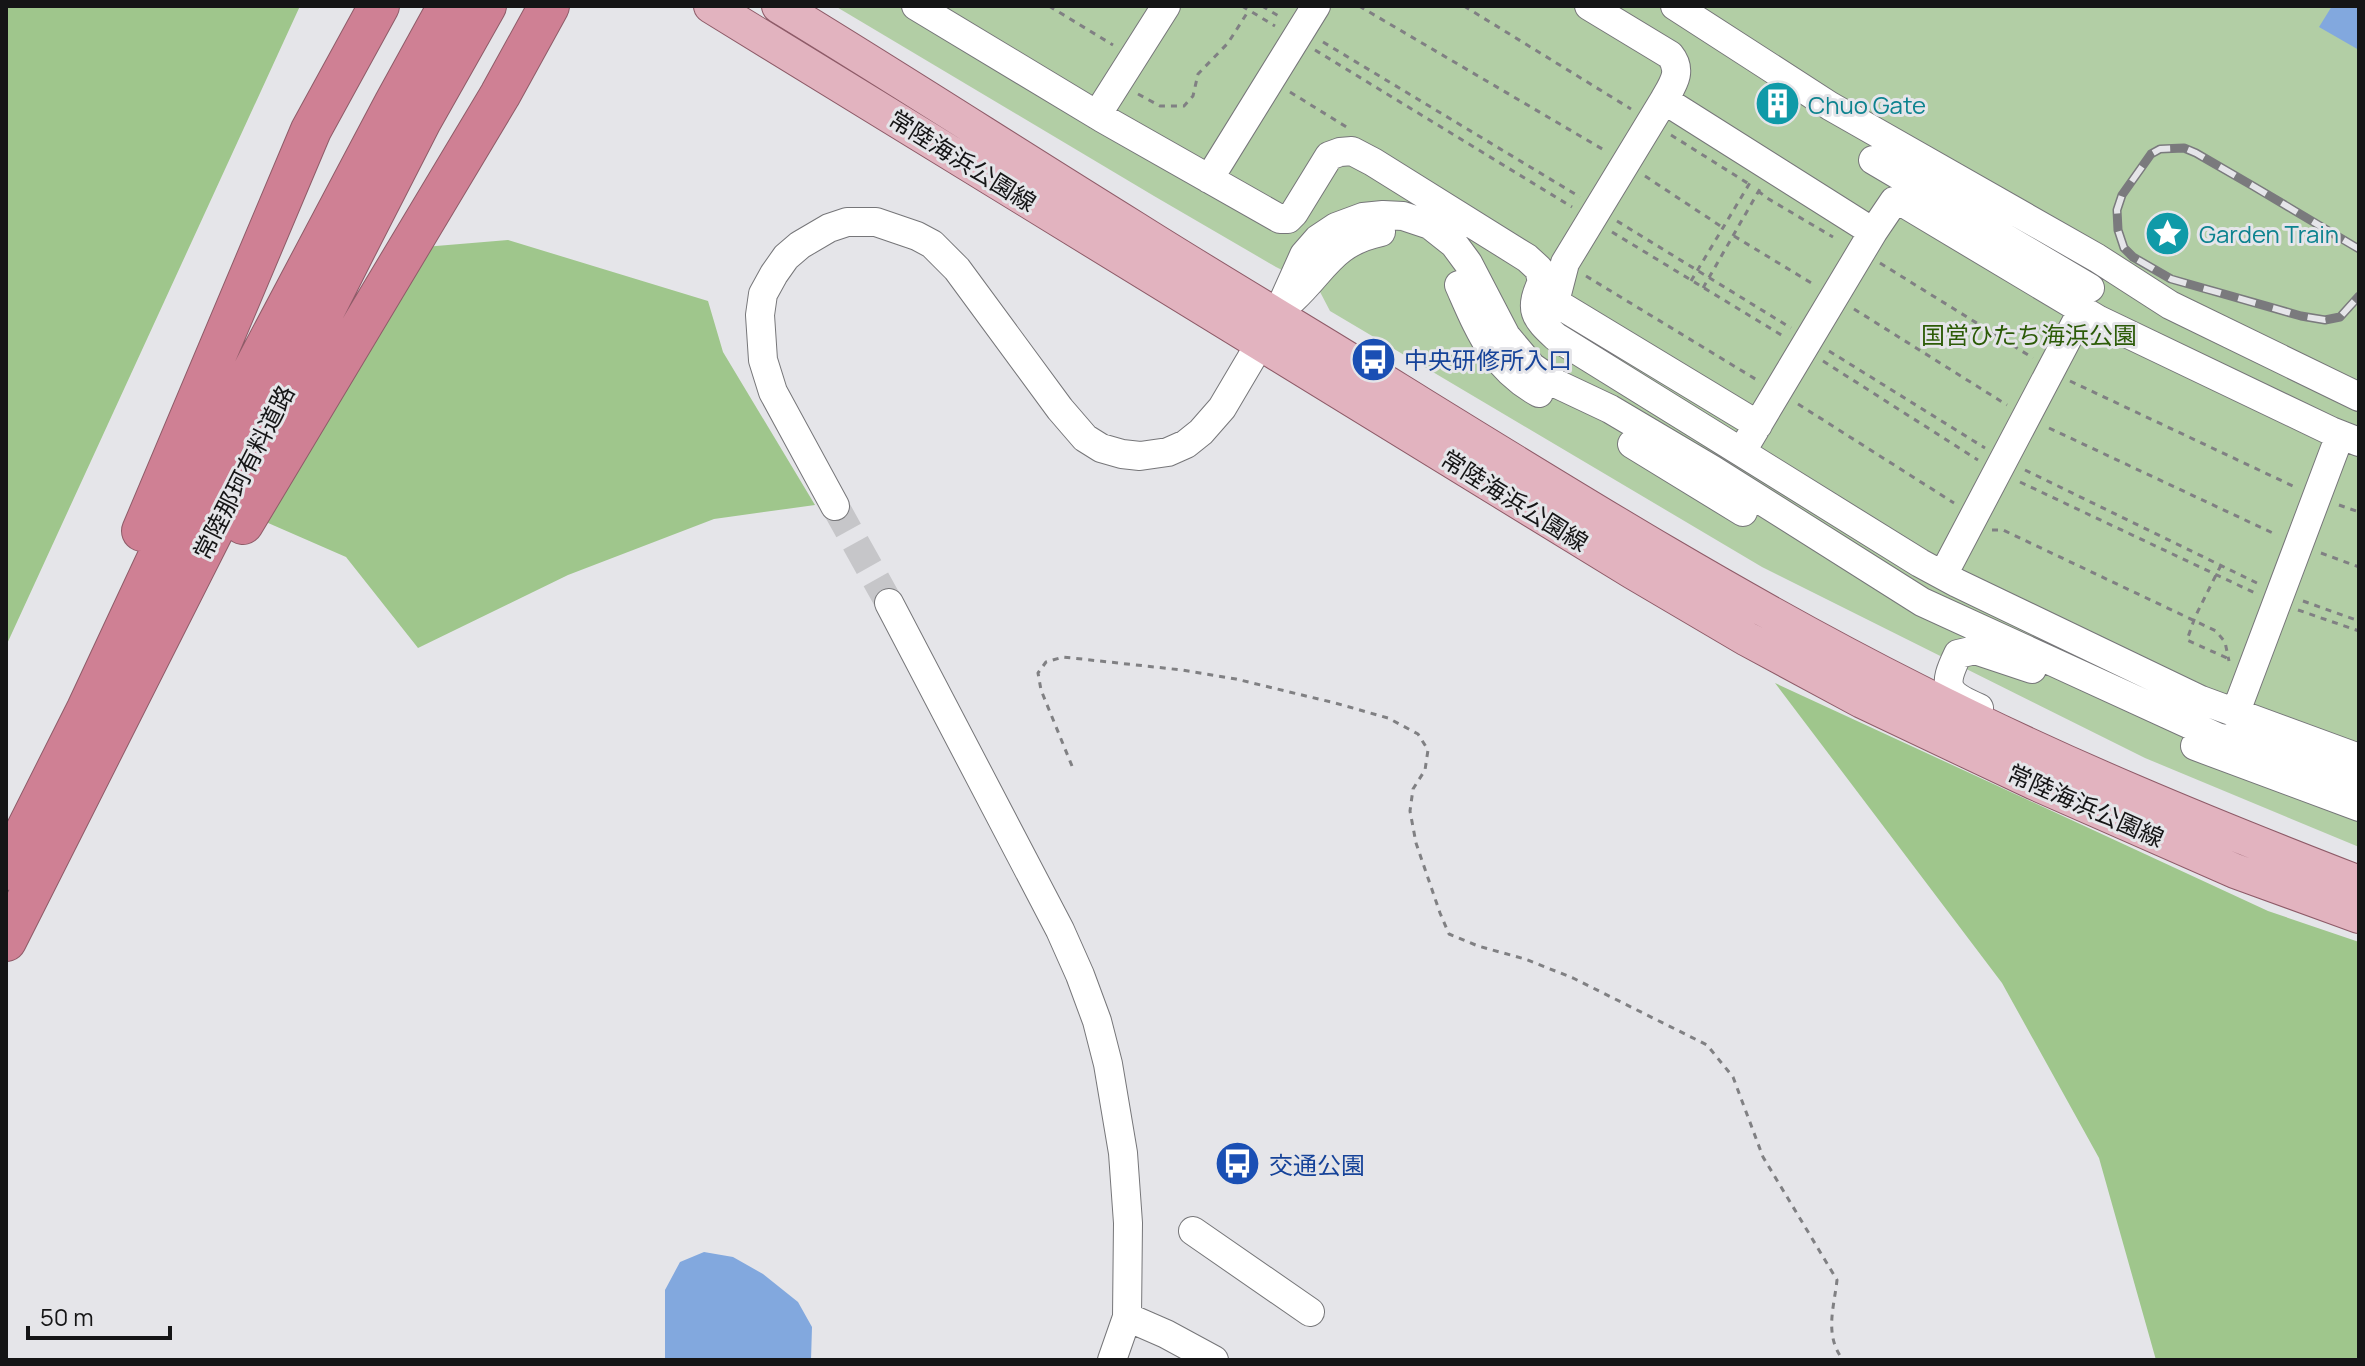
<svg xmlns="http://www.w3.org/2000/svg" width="2365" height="1366" font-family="Manrope,'Noto Sans JP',sans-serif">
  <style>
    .green { fill: #b2cea5 }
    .forest { fill: #9fc68c }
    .water { fill: #82a8de }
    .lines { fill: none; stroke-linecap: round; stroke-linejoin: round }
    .minor-tunnel { stroke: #c6c6c9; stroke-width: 28; stroke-dasharray: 28 14; stroke-linecap: butt }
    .minor-casing { stroke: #767679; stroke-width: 30 }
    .major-casing { stroke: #8e5b68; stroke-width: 36 }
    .highway-casing { stroke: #8e5b68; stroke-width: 42 }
    .path { stroke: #808083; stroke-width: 3; stroke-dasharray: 6 6; stroke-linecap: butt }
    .minor { stroke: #fff; stroke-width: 28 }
    .major { stroke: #e2b3bf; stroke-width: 34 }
    .highway { stroke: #cf8094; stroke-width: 40 }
    .rail-casing { stroke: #7a7a7d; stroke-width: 9 }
    .rail { stroke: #e5e5e9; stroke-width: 6; stroke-dasharray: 18; stroke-linecap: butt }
    .labels { text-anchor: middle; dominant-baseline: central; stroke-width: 6; stroke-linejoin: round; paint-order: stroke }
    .culture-label { font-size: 24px; fill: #0d838f; stroke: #e5e5e9; text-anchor: start }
    .street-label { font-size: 24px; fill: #151516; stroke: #e5e5e9 }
    .park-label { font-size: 24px; fill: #2c5b07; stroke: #e5e5e9 }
    .transit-label { font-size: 24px; fill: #164399; stroke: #e5e5e9; text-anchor: start }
  </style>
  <rect width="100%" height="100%" fill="#e5e5e9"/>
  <!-- green -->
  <path class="green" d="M 835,6 L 2359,6 L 2359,847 L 2145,758 L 1762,567 L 1330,311 L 1318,288 L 1276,267 L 1154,196 Z"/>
  <!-- forest -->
  <path class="forest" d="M 6,6 L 300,6 L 6,646 Z
    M 508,240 L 708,301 L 723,352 L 815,505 L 714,519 L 568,575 L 418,648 L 346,557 L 259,519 L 424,247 Z
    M 1775,683 L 2268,911 L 2359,942 L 2359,1360 L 2156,1360 L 2099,1158 L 2002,983 Z"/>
  <!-- water -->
  <path class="water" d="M 2332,6 L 2355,6 L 2359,8 L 2359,50 L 2319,27 Z
    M 704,1252 L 733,1257 L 763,1274 L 798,1302 L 812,1327 L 811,1360 L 665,1360 L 665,1290 L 680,1262 Z"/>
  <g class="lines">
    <!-- minor-tunnel -->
    <path class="minor-tunnel" d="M 1775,108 L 1779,100
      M 835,506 L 889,603"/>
    <defs>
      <path id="minor" d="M 916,6 L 1102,118 L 1280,219 L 1288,219 L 1294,213 L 1329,156 L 1340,152 L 1352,151 L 1373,162 L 1527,258 L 1539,269 L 1542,282 C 1528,309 1535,318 1556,337 L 1920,563 L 1957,583 L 2201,700 L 2359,758
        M 1589,6 L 1670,55 C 1683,71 1673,84 1664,100 L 1873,232 L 1894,201 L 1900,201 L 2099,320 L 2331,431 L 2359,442
        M 1675,6 L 1830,106 L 2097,258 L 2170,305 L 2359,397
        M 1664,100 L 1565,263 L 1557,294 L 1558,304 L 1758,425
        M 1097,115 L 1166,6
        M 1873,160 L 2090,288
        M 1209,179 L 1316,6
        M 1459,285 C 1479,330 1493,368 1539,393
        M 1293,299 C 1325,269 1333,242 1381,232
        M 1748,441 L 1873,232
        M 1632,444 L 1743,512
        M 835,506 L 773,392 L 763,360 L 760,315 L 763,294 L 774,274 L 786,257 L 800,245 L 829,228 L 847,222 L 876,222 L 917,236 L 932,244 L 957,269 L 1060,409 L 1085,438 L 1101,448 L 1122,454 L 1140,456 L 1168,452 L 1186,444 L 1201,432 L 1222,408 L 1277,315 L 1304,255 L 1318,239 L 1336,227 L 1363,217 L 1383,215 L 1403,216 L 1430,225 L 1454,244 L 1468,263 L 1506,336 L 1532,367 L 1557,384 L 1610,409 L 1713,470 L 1922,602 L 2217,737 L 2272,750 L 2359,781
        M 1943,575 L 2082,311
        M 889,603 L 1060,930 L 1080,975 L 1097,1021 L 1108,1064 L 1123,1153 L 1128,1223 L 1127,1317 L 1112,1360
        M 1979,708 C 1945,693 1942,687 1958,654 L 1975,650 L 2032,669
        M 2235,714 L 2340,435
        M 2195,746 L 2359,807
        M 1193,1231 L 1310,1312
        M 1127,1317 L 1166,1334 L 1214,1360"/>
      <path id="major" d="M 711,6 L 1633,572 L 1747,639 L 1862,701 L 2033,782 L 2235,871 L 2359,916
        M 779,6 C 899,79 1016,155 1134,228 C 1221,283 1310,335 1398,390 C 1568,495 1738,601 1917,691 C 2060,764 2209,825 2359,883"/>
      <path id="highway" d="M 243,524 L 500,95 L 549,6
        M 142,531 L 311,130 L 379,6
        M 6,870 L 87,709 L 184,501 L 394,104 L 448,6
        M 6,941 L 356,248 L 421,121 L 486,6"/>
    </defs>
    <!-- minor casing -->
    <use href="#minor" class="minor-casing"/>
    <!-- major casing -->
    <use href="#major" class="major-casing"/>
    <!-- highway casing -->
    <use href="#highway" class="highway-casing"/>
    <!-- path -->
    <path class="path" d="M 1049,6 L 1113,45
      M 1242,6 L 1275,26
      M 1262,6 L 1282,18
      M 1359,6 L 1604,150
      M 1464,6 L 1631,109
      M 1323,42 L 1580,197
      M 1315,50 L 1572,207
      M 1290,92 L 1348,128
      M 1138,94 L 1160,106 L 1184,106 L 1193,96 L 1198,74 L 1228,43 L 1249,10
      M 1671,135 L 1749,184
      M 1645,176 L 1722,227
      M 1758,191 L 1767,198 L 1833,237
      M 1617,221 L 1791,328
      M 1612,232 L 1783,336
      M 1734,236 L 1813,284
      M 1880,263 L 2033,358
      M 1586,276 L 1757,380
      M 1691,281 L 1751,181
      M 1703,288 L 1761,187
      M 1854,309 L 2007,405
      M 1829,351 L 1985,448
      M 1823,361 L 1978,460
      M 2070,381 L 2295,487
      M 1798,404 L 1954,503
      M 2049,428 L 2277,535
      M 2025,470 L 2259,584
      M 2020,482 L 2255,593
      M 2339,505 L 2359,512
      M 1992,530 L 2003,530 L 2216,631 L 2225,642 L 2229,661
      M 2321,553 L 2359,567
      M 2221,565 L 2195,617 L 2187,640 L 2229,659
      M 2303,601 L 2359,621
      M 2298,610 L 2359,631
      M 1072,766 L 1041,690 L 1038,673 L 1046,662 L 1063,657 L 1182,670 L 1236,679 L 1335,703 L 1388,718 L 1418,734 L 1428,750 L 1425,770 L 1413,789 L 1410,811 L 1416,843 L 1440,913 L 1449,934 L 1478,946 L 1525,959 L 1573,978 L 1707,1045 L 1733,1077 L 1763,1157 L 1837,1280 C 1834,1308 1824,1335 1843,1360"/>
    <!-- minor -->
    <use href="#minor" class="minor"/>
    <!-- major -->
    <use href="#major" class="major"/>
    <!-- highway -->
    <use href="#highway" class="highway"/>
    <defs>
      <path id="rail" d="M 2359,249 L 2253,186 L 2196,153 L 2184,148 L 2160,149 L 2151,154 L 2122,195 L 2117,210 L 2118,230 L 2124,248 L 2133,257 L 2171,279 L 2301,316 L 2325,320 L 2340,317 L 2359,296"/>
    </defs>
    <!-- rail casing -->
    <use href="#rail" class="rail-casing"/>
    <!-- rail -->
    <use href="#rail" class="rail"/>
  </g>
  <!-- icons -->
  <defs>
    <symbol id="building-disc" viewBox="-11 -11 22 22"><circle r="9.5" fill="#0f9aa8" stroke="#e5e5e9"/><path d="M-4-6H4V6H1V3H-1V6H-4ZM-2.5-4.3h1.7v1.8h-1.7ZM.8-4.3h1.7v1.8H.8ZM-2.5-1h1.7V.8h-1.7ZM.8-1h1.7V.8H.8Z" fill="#fff"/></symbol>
    <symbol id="sight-disc" viewBox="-11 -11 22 22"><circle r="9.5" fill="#0f9aa8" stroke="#e5e5e9"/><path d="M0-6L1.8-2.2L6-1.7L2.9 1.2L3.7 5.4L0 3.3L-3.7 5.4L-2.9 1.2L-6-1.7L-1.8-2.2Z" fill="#fff"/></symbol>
    <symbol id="bus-disc" viewBox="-11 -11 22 22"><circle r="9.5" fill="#1a4fb4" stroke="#e5e5e9"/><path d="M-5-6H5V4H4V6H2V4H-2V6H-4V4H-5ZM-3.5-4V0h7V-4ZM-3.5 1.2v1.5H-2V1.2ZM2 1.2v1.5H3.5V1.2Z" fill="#fff"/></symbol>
  </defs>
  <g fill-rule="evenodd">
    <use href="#building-disc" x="1752" y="78" width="51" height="51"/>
    <use href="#sight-disc" x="2142" y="208" width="51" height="51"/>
    <use href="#bus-disc" x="1348" y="334" width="51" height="51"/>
    <use href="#bus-disc" x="1212" y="1138" width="51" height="51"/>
  </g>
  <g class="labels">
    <!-- culture labels -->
    <g class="culture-label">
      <text x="1808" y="104">Chuo Gate</text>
      <text x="2199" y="233">Garden Train</text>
    </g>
    <!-- street labels -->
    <g class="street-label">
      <text transform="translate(963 160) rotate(32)">常陸海浜公園線</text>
      <text transform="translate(243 472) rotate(-63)">常陸那珂有料道路</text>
      <text transform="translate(1515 500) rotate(32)">常陸海浜公園線</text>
      <text transform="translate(2086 805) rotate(24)">常陸海浜公園線</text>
    </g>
    <!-- park labels -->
    <g class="park-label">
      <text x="2029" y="334">国営ひたち海浜公園</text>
    </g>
    <!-- transit labels -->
    <g class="transit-label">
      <text x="1404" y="359">中央研修所入口</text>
      <text x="1269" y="1164">交通公園</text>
    </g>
  </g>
  <!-- border -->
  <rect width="2365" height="1366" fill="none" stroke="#151516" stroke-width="16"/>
  <!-- scale -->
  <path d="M28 1326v12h142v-12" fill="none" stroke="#151516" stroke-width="4"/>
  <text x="40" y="1326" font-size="24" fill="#151516" stroke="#e5e5e9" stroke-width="6" paint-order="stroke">50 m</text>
</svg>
